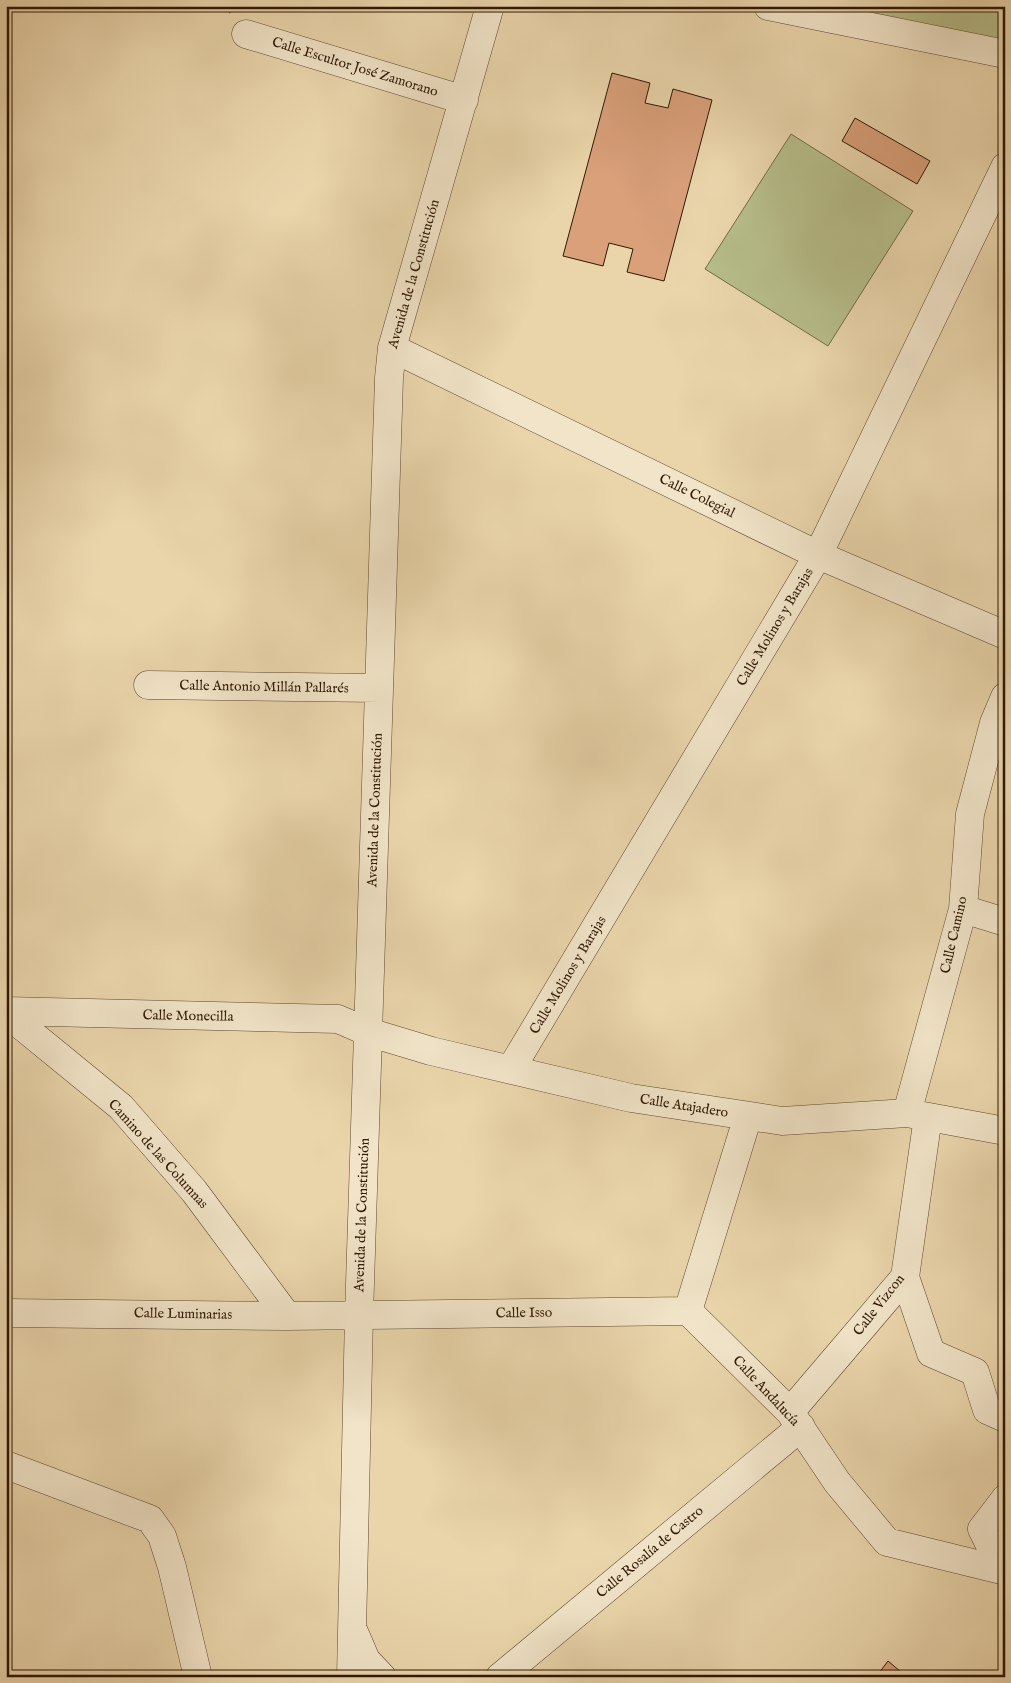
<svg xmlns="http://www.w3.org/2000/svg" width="1011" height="1683" font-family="'IM FELL English',serif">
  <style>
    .green { fill: #b6bd89; stroke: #726a46 }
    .building { fill: #d9a07a; stroke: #2f1804 }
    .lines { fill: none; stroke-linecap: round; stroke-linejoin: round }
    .minor-casing { stroke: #5e472e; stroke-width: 29 }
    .path { stroke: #2f1804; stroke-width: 3; stroke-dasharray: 1 2.5; stroke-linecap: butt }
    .minor { stroke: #f1e4c8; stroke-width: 28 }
    .labels { text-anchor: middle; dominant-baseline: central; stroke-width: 5; stroke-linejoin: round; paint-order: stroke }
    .street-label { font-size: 14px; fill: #2f1804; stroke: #f1e4c8 }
  </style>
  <rect width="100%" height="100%" fill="#ead5ab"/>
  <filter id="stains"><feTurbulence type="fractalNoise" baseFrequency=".004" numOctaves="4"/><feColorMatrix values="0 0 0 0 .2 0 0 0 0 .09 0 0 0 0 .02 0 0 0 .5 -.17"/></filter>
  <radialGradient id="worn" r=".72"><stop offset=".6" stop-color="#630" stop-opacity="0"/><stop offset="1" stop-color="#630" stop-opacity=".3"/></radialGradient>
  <!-- green -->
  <path class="green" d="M 849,6 L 1005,6 L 1005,54 L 844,23 Z
    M 791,134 L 913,211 L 828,346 L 705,269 Z"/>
  <!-- building -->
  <path class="building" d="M 612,73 L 650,83 L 645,103 L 668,108 L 673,89 L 712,100 L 664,281 L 627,272 L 633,249 L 609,243 L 603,266 L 563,256 Z
    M 855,118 L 930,161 L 917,184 L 842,141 Z
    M 888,1661 L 907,1677 L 876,1677 Z"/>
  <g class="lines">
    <defs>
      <path id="minor" d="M 768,6 L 1005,54
        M 246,34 L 464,100
        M 392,348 L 818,555 L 1005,635
        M 148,685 L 379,688
        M 963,909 L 1005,922
        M 6,1011 L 338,1019 L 368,1032 L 431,1051 L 631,1098 L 782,1121 L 907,1113 L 1005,1131
        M 6,1013 L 121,1107 L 194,1191 L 287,1316
        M 511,1069 L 818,555 L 1005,167
        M 907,1113 L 963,909 L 970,814 L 994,723 L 1005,697
        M 905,1277 L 931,1353 L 975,1372 L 987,1410 L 1005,1418
        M 688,1311 L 790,1412 L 837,1482 L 887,1542 L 1005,1571
        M 688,1311 L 748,1116
        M 6,1313 L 287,1316 L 688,1311
        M 790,1412 L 905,1277 L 928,1117
        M 6,1465 L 150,1519 L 162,1536 L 172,1567 L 198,1677
        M 1005,1499 L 982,1529 L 989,1543 L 1005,1553
        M 354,1632 L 366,1660 L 382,1677
        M 351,1677 L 359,1315 L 389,378 L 392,348 L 490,6
        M 500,1677 L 801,1427"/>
    </defs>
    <!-- minor casing -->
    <use href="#minor" class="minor-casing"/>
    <!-- path -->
    <path class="path" d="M 226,6 L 231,13"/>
    <!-- minor -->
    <use href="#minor" class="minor"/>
  </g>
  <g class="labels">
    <!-- street labels -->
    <g class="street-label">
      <text transform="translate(355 67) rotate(17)">Calle Escultor José Zamorano</text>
      <text transform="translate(414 274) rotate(-74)">Avenida de la Constitución</text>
      <text transform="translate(697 496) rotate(26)">Calle Colegial</text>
      <text transform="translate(775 627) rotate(-59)">Calle Molinos y Barajas</text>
      <text transform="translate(264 687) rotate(1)">Calle Antonio Millán Pallarés</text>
      <text transform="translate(375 810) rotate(-88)">Avenida de la Constitución</text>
      <text transform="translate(954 935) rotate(-77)">Calle Camino</text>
      <text transform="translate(568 975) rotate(-59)">Calle Molinos y Barajas</text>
      <text transform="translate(188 1016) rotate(1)">Calle Monecilla</text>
      <text transform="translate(684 1106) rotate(9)">Calle Atajadero</text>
      <text transform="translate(158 1154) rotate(48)">Camino de las Columnas</text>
      <text transform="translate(362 1215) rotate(-88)">Avenida de la Constitución</text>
      <text transform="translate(879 1305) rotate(-52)">Calle Vizcon</text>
      <text transform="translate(524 1313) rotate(-1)">Calle Isso</text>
      <text transform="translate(183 1314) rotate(1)">Calle Luminarias</text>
      <text transform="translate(766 1391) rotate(47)">Calle Andalucía</text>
      <text transform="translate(650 1552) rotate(-40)">Calle Rosalía de Castro</text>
    </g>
  </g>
  <!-- margin -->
  <rect width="1011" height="1683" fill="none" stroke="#ead5ab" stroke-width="25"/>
  <rect x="8" y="8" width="996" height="1668" fill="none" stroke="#2f1804" stroke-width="2.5"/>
  <rect x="12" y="12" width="986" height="1658" fill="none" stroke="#2f1804"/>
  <rect width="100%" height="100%" filter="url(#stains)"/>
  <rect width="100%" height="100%" fill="url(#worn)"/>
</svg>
